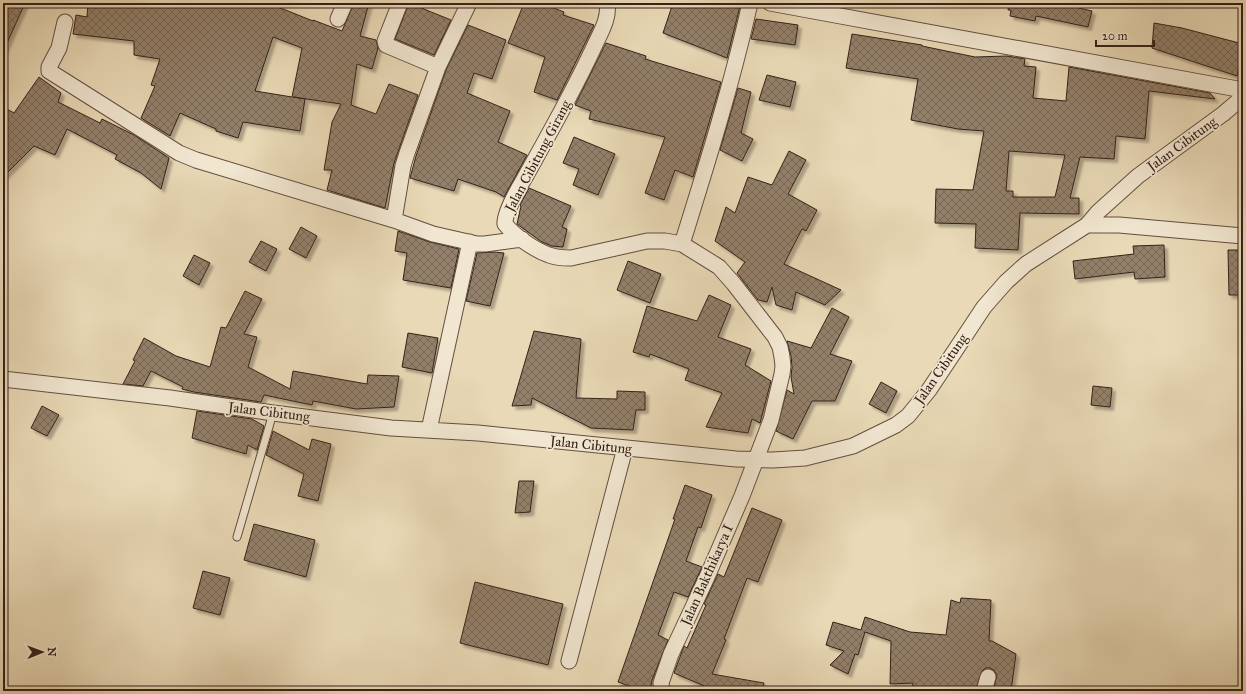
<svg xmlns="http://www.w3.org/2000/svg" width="1246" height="694" font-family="'IM FELL Great Primer',serif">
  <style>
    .building { fill: url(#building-cross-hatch); stroke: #362018; fill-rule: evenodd; filter: url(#shadow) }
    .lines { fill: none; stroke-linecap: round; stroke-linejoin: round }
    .lane-casing { stroke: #634e40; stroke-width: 9 }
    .street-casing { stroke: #634e40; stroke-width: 17 }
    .lane { stroke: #f1e6d0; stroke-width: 7 }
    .street { stroke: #f1e6d0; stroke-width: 15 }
    .labels { text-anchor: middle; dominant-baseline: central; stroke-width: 3.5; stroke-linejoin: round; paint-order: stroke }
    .street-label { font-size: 14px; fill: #362018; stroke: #f1e6d0 }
  </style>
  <defs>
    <pattern id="building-cross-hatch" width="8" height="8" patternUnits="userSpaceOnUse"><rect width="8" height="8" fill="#93806a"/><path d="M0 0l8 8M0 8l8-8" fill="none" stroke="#796856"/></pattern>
    <filter id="shadow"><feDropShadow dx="3.5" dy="3.5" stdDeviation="1" flood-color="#0004"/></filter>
  </defs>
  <rect width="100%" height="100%" fill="#e9d9b6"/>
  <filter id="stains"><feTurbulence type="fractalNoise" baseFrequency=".005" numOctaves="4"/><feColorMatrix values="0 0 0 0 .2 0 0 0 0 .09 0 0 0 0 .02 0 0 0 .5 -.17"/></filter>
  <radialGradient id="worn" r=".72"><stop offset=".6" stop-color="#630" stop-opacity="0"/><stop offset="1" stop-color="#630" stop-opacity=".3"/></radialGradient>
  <!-- building -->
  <path class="building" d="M 3,3 L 25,3 L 3,52 Z
    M 88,3 L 268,3 L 313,21 L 313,20 L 342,31 L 354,3 L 369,3 L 360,36 L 376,40 L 378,48 L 372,69 L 357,64 L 351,105 L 376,114 L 389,84 L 418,95 L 394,163 L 385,208 L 327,190 L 332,170 L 324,170 L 332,122 L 341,104 L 293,97 L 305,99 L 300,131 L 243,122 L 238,138 L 216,131 L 216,129 L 180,113 L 170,136 L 141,118 L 155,86 L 151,85 L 160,59 L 134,55 L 134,41 L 73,34 L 76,15 L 87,17 ZM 273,37 L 302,48 L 292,97 L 255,91 Z
    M 409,3 L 451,20 L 434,55 L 395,39 Z
    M 524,3 L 541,3 L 564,12 L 563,15 L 594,25 L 557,100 L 534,92 L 545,57 L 508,43 Z
    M 673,3 L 726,3 L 740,6 L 727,58 L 663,33 Z
    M 1009,3 L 1058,3 L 1092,11 L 1088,27 L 1036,16 L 1035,21 L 1010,16 L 1011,10 L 1008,10 Z
    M 756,19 L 798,25 L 795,45 L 751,39 Z
    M 1154,23 L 1182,28 L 1243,44 L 1237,76 L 1152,48 Z
    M 468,25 L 506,40 L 492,79 L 474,73 L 467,93 L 510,111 L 498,142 L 527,155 L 504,197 L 496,192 L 458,179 L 454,191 L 410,178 L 416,156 L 446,70 Z
    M 852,34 L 922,45 L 922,46 L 975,57 L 1007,56 L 1025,59 L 1024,66 L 1036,67 L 1033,98 L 1066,101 L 1069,67 L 1210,93 L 1215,99 L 1149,91 L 1145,139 L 1116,136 L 1114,159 L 1080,157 L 1070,198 L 1079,198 L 1079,214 L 1020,213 L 1018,250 L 975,248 L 976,224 L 935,223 L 936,189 L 973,190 L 984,131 L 958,129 L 911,120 L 918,79 L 846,68 ZM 1009,151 L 1065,155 L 1055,197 L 1013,197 L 1013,191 L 1006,191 Z
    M 606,43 L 646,56 L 645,59 L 721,82 L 693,177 L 675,170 L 664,200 L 645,193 L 665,137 L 589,119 L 591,111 L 575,105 Z
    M 767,75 L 796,82 L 790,107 L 759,100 Z
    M 39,77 L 61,93 L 58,102 L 100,123 L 102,119 L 134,135 L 169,158 L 161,189 L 141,173 L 115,159 L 117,155 L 67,129 L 55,155 L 34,146 L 3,177 L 3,107 L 14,113 Z
    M 738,88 L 751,92 L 741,133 L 753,139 L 742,161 L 720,150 Z
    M 574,137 L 615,154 L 598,195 L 573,185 L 579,169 L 563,163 Z
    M 789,151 L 806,160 L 788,194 L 817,210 L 806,231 L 802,229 L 784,264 L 841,290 L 825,305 L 796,292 L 792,310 L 776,305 L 772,287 L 767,302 L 758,300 L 737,273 L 745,262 L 715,241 L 726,207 L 735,213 L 748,177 L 772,185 Z
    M 529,188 L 571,206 L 562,227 L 567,229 L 563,247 L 552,246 L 542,242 L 517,224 L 521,206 L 520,205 Z
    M 301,227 L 317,236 L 306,258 L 289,249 Z
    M 398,231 L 430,242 L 459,249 L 451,288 L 403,280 L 407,253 L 395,251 Z
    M 261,241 L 277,249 L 266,271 L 249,262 Z
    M 1164,245 L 1165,277 L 1135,279 L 1134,272 L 1075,279 L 1073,261 L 1134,254 L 1133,246 Z
    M 1228,250 L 1243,250 L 1243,295 L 1229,295 Z
    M 494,252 L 504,253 L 490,306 L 466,301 L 477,253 Z
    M 194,255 L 210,263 L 199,285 L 183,276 Z
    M 628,261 L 661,274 L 650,303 L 617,290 Z
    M 245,291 L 262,299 L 244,334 L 257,337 L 248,367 L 290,389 L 293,371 L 367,384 L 368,375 L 399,376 L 394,407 L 356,409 L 313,401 L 312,405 L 264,395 L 261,402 L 194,392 L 182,389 L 183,387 L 151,371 L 143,386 L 123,384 L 135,361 L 133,360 L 144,338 L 176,356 L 210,367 L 221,327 L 226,328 Z
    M 709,295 L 731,305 L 718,337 L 751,349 L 745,365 L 771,381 L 760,423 L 752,419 L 748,433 L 706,427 L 722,393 L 685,380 L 689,369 L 650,354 L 649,357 L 633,352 L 647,306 L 697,321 Z
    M 832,308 L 849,317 L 830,354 L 852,361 L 835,401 L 812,401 L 793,439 L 776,431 L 787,390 L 794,394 L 791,377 L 792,367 L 791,356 L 787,341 L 811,348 Z
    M 534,331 L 581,339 L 576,398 L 617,399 L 617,391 L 645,392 L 645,410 L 636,410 L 633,430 L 591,428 L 532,398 L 531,405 L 512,406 Z
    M 408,333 L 438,338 L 432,373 L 402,367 Z
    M 881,382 L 897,391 L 886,413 L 869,404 Z
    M 1093,386 L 1112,388 L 1110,407 L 1091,405 Z
    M 42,406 L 59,415 L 47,436 L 31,428 Z
    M 197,411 L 252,419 L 264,426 L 257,450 L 248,445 L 246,454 L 192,438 Z
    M 273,431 L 309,450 L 312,439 L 331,444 L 318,501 L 298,496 L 304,474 L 266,455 Z
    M 519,481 L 534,481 L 530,512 L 515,513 Z
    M 685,485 L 712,495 L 701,528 L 698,527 L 686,561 L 702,567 L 688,597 L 674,592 L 658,635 L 668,640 L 652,680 L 650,691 L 643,691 L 618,682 L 675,519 L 673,519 Z
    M 752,508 L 782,520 L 758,582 L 747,578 L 724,639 L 726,640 L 712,674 L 764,683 L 763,691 L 716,691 L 674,673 L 684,646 L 687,648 L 706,605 L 704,604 L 718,574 L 724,577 Z
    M 254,524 L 315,540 L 306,577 L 244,560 Z
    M 203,571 L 230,578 L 220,615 L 193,608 Z
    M 475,582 L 563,604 L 548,665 L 460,643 Z
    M 961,598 L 991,600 L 989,641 L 992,641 L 1016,654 L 1011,691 L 993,691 L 997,675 L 994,670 L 990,668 L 985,668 L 982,671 L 975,691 L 912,691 L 913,683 L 890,684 L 891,641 L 865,632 L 858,655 L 855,654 L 848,674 L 830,665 L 844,651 L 826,645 L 833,622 L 861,630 L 865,617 L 910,632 L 946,635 L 951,600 L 960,603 Z"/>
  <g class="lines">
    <defs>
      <path id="lane" d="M 237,537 L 273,413"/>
      <path id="street" d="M 400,3 L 385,41 L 386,45 L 438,67
        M 607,3 C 610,19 599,35 593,49 C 572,94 548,136 524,179 C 518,189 504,214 505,224 C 514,236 535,250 549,255 C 556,258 563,258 571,258 L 647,241 L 665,241 L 682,244 L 719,267 L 734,284 L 775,337 L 780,347 L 782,357 L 783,366 L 782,374 L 771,420 L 742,496 L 707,577 L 671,654 L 661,683 L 662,691
        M 770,3 L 1243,90
        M 338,19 L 345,3
        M 65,22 L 59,48 L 49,67 L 49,71 L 179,153 L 196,160 L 394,220 L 433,234 L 477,244 L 485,244 L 522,239
        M 394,220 L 403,166 L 407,153 L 438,67 L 469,3
        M 1087,225 L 1119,225 L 1243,236
        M 682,244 C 707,164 732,84 750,3
        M 3,379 L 170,398 L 273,413 L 391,428 L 478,433 L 736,459 L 773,460 L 805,458 L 853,446 L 896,425 L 908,416 L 929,390 L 984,307 L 1006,282 L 1026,264 L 1087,225 L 1098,212 L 1138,176 L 1223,114 L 1243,97
        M 429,430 L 470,242
        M 569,661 L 625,448
        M 984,691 L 988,677"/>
    </defs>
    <!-- lane casing -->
    <use href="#lane" class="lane-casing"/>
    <!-- street casing -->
    <use href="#street" class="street-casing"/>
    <!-- lane -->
    <use href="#lane" class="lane"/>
    <!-- street -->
    <use href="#street" class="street"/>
  </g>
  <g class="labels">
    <!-- street labels -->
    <g class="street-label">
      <text transform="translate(1182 144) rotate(-36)">Jalan Cibitung</text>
      <text transform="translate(538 156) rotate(-62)">Jalan Cibitung Girang</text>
      <text transform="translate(941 369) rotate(-55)">Jalan Cibitung</text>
      <text transform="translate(269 412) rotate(7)">Jalan Cibitung</text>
      <text transform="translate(591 445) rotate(6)">Jalan Cibitung</text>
      <text transform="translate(707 575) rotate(-66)">Jalan Bakthikarya I</text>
    </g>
  </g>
  <!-- margin -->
  <rect width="1246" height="694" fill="none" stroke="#e9d9b6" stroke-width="16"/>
  <rect x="4" y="4" width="1238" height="686" fill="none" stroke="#362018" stroke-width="2"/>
  <rect x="8" y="8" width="1230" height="678" fill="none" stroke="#362018"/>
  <!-- north arrow -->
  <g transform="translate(42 652) rotate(89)" stroke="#f1e6d0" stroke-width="3" paint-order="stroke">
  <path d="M0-3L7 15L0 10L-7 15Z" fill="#362018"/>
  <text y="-6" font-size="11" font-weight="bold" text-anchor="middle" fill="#362018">N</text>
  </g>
  <!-- scale -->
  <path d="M1096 40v6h58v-6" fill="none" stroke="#362018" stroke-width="2"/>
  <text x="1102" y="40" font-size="12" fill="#362018" stroke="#f1e6d0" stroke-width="3" paint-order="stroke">20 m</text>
  <rect width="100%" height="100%" filter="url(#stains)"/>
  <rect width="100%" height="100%" fill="url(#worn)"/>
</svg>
